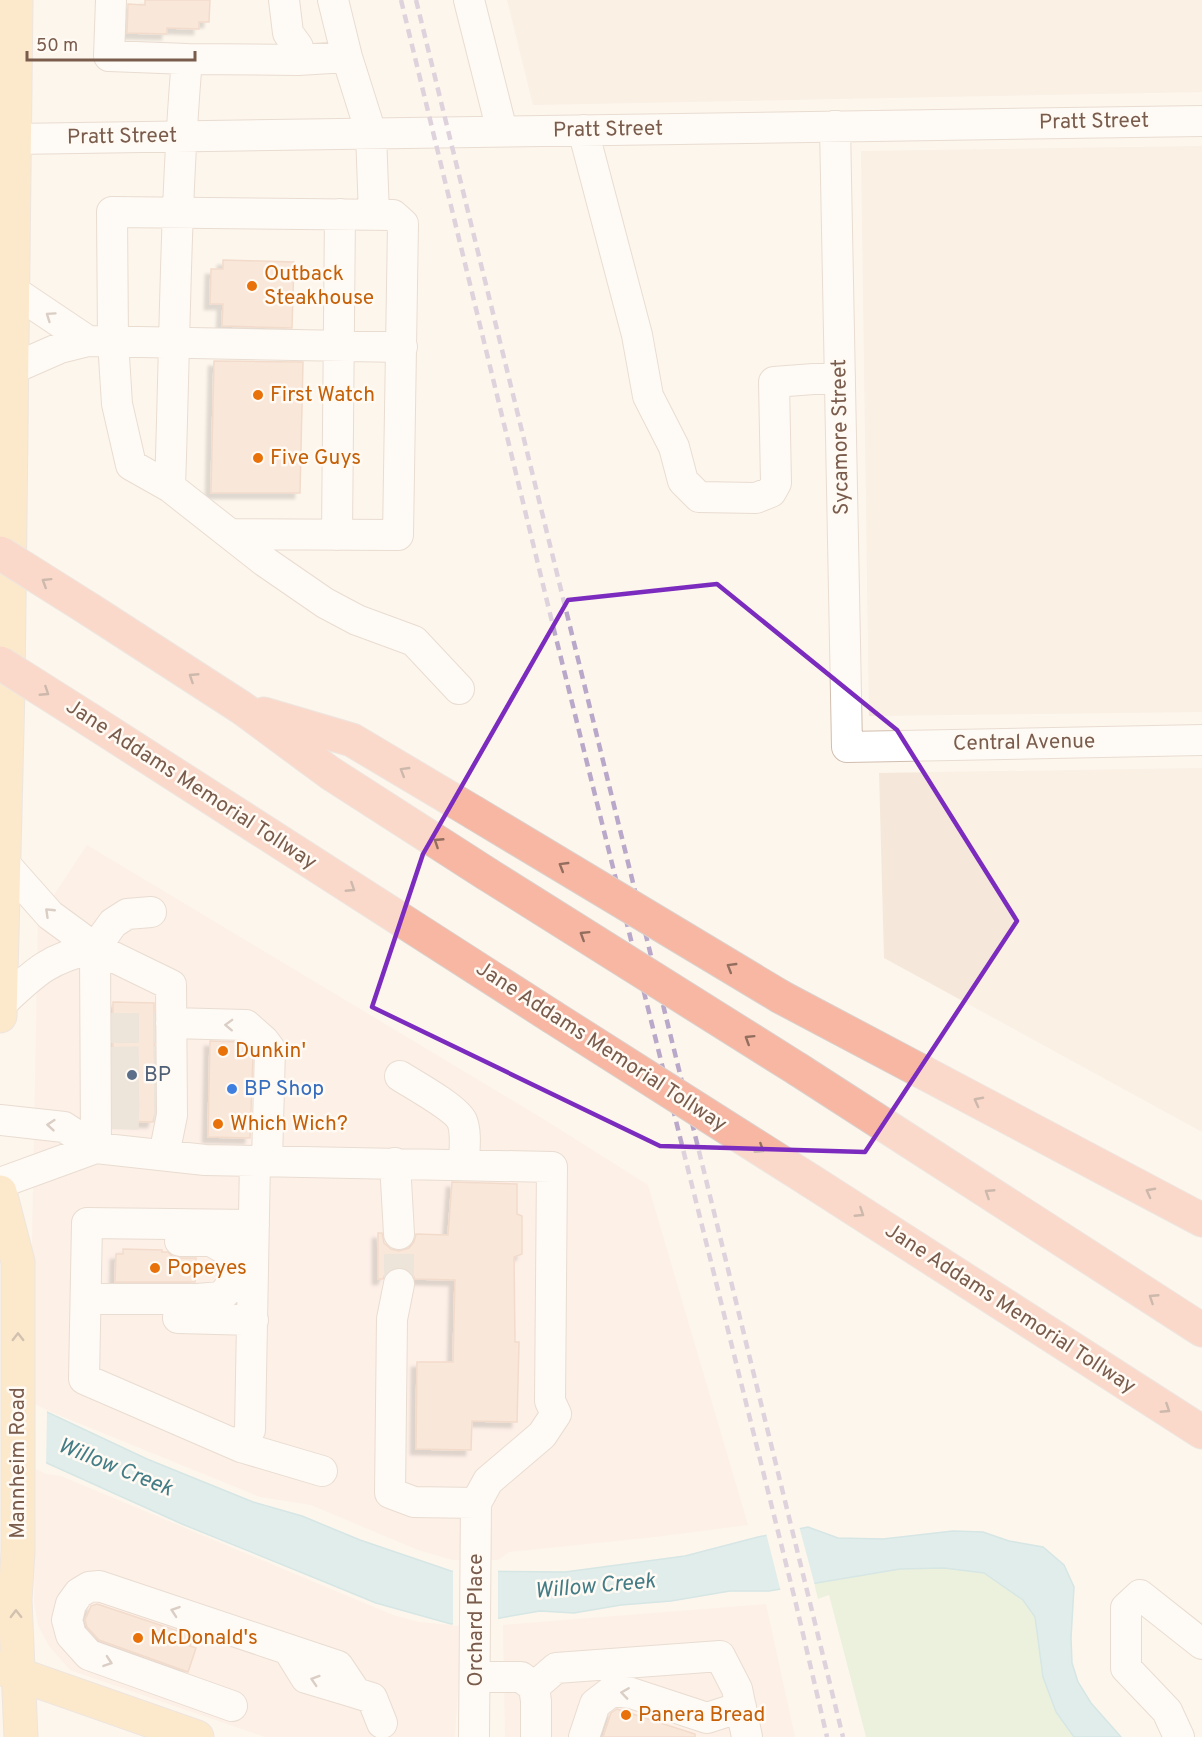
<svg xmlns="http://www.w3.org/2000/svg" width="1202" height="1737" font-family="Overpass,sans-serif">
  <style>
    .residential { fill: #f5e8da }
    .commercial { fill: #fde8e0 }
    .green { fill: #d8ecc9 }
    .water { fill: #bfe3e8; stroke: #a5d3da; stroke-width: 1.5 }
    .pier { fill: #fdf6ec }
    .building { fill: #f3d5c3; stroke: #e6bba3; stroke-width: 1.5; filter: url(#shadow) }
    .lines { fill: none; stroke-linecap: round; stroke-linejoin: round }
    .minor-tunnel { stroke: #dcd0c4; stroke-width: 30; stroke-dasharray: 30 15; stroke-linecap: butt }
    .minor-casing { stroke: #d1beb0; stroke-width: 32 }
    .major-casing { stroke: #dad1cd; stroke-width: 35 }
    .highway-casing { stroke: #dad1cd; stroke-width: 35 }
    .minor { stroke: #fff; stroke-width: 30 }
    .major { stroke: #fbd9a5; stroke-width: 33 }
    .highway { stroke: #f7b7a3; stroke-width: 33 }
    .rail { stroke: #b9a8c9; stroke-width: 4.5; stroke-dasharray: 9 6; stroke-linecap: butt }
    .highway-bridge-casing { stroke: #dad1cd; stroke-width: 35; stroke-linecap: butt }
    .highway-bridge { stroke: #f7b7a3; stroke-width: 33 }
    .oneway { stroke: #af9d94 }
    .oneway2 { stroke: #936e5e }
    .oneway3 { stroke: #a18267 }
    .marked { fill: none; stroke: #7b2cbf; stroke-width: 4.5; stroke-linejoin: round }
    .food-dot { fill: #e8710a; stroke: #fffaf3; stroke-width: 2 }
    .service-dot { fill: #5c6f8a; stroke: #fffaf3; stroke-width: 2 }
    .shop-dot { fill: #3f7fe0; stroke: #fffaf3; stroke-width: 2 }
    .labels { text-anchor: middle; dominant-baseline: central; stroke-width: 5; stroke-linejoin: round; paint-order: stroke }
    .street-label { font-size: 21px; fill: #7a5c4d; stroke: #fffaf3 }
    .food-label { font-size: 21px; fill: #c56008; stroke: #fffaf3; text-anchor: start }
    .service-label { font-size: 21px; fill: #4e5e75; stroke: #fffaf3; text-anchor: start }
    .shop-label { font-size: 21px; fill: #366cbe; stroke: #fffaf3; text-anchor: start }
    .water-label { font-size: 22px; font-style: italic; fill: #437c86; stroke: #fffaf3 }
  </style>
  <defs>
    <filter id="shadow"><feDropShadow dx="-5.5" dy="5.5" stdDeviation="1.5" flood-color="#0004"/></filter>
  </defs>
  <rect width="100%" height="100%" fill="#fdf6ec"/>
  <!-- residential -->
  <path class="residential" d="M 507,0 L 1202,0 L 1202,92 L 533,105 Z
    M 1202,146 L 1202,712 L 869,716 L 861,151 Z
    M 1202,768 L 1202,1132 L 884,958 L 879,773 Z"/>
  <!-- commercial -->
  <path class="commercial" d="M 87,845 L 545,1120 L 648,1185 L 748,1525 L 655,1537 L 509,1552 L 498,1560 L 453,1560 L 418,1550 L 311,1505 L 260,1497 L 29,1403 L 38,919 Z
    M 36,1469 L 46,1474 L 61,1476 L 393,1615 L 419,1622 L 462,1626 L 455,1737 L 265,1737 L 70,1670 L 49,1646 L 38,1625 L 34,1602 Z
    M 766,1604 L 795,1737 L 505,1737 L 503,1625 Z"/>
  <!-- green -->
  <path class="green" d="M 944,1568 L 984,1573 L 1024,1600 L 1035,1617 L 1056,1712 L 1074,1737 L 866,1737 L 829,1595 L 818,1599 L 814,1583 L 900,1569 Z"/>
  <!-- water -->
  <path class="water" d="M 0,1390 L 147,1459 L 253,1502 L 302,1516 L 360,1540 L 451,1571 L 565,1572 L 685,1556 L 758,1537 L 808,1527 L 838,1538 L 883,1539 L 953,1531 L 983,1532 L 1009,1541 L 1043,1547 L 1064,1565 L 1074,1587 L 1071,1638 L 1072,1663 L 1078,1682 L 1091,1703 L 1121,1737 L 1074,1737 L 1056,1712 L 1043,1677 L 1035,1617 L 1023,1600 L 984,1573 L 944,1568 L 900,1569 L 769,1591 L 730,1591 L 671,1601 L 621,1605 L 574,1613 L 540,1611 L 500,1618 L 451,1624 L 376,1603 L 315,1578 L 182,1524 L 49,1464 L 0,1439 Z"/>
  <!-- pier -->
  <path class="pier" d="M 0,1387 L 47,1410 L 46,1466 L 0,1442 Z
    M 799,1526 L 815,1586 L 781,1592 L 766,1533 Z
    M 453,1568 L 498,1569 L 498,1622 L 453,1626 Z"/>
  <!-- building -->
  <path class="building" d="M 145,0 L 210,0 L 209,22 L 199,22 L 199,29 L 167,28 L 167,34 L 127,33 L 128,4 L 145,5 Z
    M 223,260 L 294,262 L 292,328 L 222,326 L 223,304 L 210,304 L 211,269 L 223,269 Z
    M 214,361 L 303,362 L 300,493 L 211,493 Z
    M 113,1002 L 154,1003 L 155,1113 L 153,1122 L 113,1121 Z
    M 210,1041 L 239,1042 L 253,1055 L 250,1138 L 208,1137 Z
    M 452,1182 L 517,1184 L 517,1214 L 522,1216 L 522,1254 L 514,1257 L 515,1342 L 519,1342 L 517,1422 L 472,1421 L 471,1450 L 416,1449 L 417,1362 L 453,1362 L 455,1280 L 415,1279 L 411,1271 L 402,1267 L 393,1268 L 386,1272 L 383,1279 L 378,1279 L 378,1233 L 382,1233 L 384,1243 L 391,1249 L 399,1251 L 409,1248 L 414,1242 L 416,1234 L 448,1235 Z
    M 123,1249 L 162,1250 L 162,1252 L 168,1252 L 172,1256 L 179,1258 L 196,1258 L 195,1282 L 115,1282 L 116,1254 L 123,1254 Z
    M 97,1604 L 193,1636 L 190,1646 L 196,1648 L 188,1672 L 99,1640 L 87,1627 L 85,1620 L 91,1606 Z
    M 617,1709 L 695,1734 L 695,1737 L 603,1737 L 611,1713 Z"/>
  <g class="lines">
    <!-- minor-tunnel -->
    <path class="minor-tunnel" d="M 109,1028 L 156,1028
      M 109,1062 L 156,1061
      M 109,1089 L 156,1089
      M 109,1114 L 156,1115
      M 399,1284 L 399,1234"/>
    <defs>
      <path id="minor" d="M 111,0 L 109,56 L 187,59 C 175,201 175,344 170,487
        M 284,0 L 288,33 L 298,47 L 298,60
        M 333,0 L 347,57
        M 469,0 L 502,131
        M 187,59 L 298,60 L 347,57 L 371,133 L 374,215
        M 835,126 L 847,747 L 1202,740
        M 583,130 L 637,335 L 648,396 L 674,447 L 683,481 L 699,497 L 756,498 L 771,492 L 776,483 L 774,382 L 840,377
        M 14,139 L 1202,121
        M 12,290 L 88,341
        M 12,369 L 60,348 L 88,341 L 402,347
        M 231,534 L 398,535 L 403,224 L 393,215 L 112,212 L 113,341 L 117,404 L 131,465 L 170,487 L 264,561 L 325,603 L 357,620 L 414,641 L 459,689
        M 337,535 L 340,214
        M 3,862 L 50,915 L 95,948 L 171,985 L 172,1115 L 164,1155
        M 0,1005 C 34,973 48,958 95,948
        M 171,1023 L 246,1025 L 264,1041 L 270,1049 L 267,1161
        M 400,1076 C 414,1085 456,1108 462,1121 C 467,1133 464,1152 464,1165
        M 0,1120 L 64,1127 L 96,1148
        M 96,1148 L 95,948 L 113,923 L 127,914 L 151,912
        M 395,1163 L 399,1234
        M 0,1183 L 96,1148 L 205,1160 L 552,1167 L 550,1401 L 556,1414 L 542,1435 L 488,1481 L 476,1503 L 474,1737
        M 254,1225 L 87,1223 L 84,1379 L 241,1447 L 322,1471
        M 399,1284 L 392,1319 L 390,1493 L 414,1502 L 476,1503
        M 86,1299 L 197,1299 L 221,1297 C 237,1281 236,1272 230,1252 L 211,1241 L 180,1241
        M 178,1318 L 253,1320
        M 241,1447 L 250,1430 L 255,1161
        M 288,1649 L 306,1678 L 356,1693
        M 476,1677 L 521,1677 L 534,1687 L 536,1701 L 536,1737
        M 534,1687 L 556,1668 L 720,1656 L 737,1689 L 747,1737
        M 232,1706 L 89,1655 L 71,1635 L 67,1620 L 71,1604 L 79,1593 L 89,1587 L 99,1586 L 338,1666 L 356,1693 L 372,1698 L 382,1723
        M 584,1737 L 595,1704 L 612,1691 L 631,1693 L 707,1718 L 741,1707
        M 1179,1737 L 1167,1711 L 1126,1668 L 1126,1608 L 1140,1595 L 1202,1644"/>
      <path id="major" d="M 0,1016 L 8,689 L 16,0
        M 0,1192 L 18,1262 L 18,1552 L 15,1600 L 21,1737
        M 0,1668 L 197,1737"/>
      <path id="highway" d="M 92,611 L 242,708 L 330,773 L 487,874
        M 264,714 L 352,740 L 473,812
        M 90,720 L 551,1016
        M 781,997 L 1202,1220
        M 799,1070 L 1202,1330
        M 811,1181 L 1202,1432"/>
    </defs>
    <!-- minor casing -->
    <use href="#minor" class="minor-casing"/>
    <!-- major casing -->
    <use href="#major" class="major-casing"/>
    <!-- highway casing -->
    <use href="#highway" class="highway-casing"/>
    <!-- minor -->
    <use href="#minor" class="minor"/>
    <!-- major -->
    <use href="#major" class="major"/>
    <!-- highway -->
    <use href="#highway" class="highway"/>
    <!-- rail -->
    <path class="rail" d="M 401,0 L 554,630 L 796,1604 L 827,1737
      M 416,0 L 843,1737"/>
    <defs>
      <path id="highway-bridge" d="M 0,553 L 92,611
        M 0,663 L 90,720
        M 473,812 L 781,997
        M 487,874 L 799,1070
        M 551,1016 L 811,1181"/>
    </defs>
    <!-- highway-bridge casing -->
    <use href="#highway-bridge" class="highway-bridge-casing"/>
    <!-- highway-bridge -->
    <use href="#highway-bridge" class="highway-bridge"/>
  </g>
  <!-- one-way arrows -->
  <defs><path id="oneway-chevron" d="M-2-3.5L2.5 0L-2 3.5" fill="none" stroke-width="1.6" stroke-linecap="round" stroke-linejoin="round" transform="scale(1.5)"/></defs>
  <g class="oneway">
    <use href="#oneway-chevron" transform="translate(50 316) rotate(-145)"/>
    <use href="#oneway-chevron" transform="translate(49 912) rotate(-136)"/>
    <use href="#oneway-chevron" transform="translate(229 1025) rotate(-178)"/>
    <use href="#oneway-chevron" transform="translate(51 1125) rotate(-175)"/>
    <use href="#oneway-chevron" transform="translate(175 1611) rotate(-161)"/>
    <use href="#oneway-chevron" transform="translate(108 1662) rotate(19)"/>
    <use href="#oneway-chevron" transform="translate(315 1680) rotate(-162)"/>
    <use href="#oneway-chevron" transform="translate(625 1693) rotate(-172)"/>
  </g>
  <g class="oneway2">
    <use href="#oneway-chevron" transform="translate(46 582) rotate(-148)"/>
    <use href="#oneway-chevron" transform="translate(193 677) rotate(-147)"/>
    <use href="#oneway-chevron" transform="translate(45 692) rotate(33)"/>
    <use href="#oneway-chevron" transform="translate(404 771) rotate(-149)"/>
    <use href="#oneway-chevron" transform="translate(438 842) rotate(-147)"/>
    <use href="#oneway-chevron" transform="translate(563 866) rotate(-149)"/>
    <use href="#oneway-chevron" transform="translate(351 888) rotate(33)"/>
    <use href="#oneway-chevron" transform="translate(584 935) rotate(-148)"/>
    <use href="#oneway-chevron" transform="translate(731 967) rotate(-149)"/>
    <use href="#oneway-chevron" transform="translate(749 1039) rotate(-148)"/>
    <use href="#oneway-chevron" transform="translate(978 1101) rotate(-152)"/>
    <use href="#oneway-chevron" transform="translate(760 1149) rotate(33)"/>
    <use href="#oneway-chevron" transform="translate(1150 1192) rotate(-152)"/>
    <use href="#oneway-chevron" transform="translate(989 1193) rotate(-147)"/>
    <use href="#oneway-chevron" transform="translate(860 1213) rotate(33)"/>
    <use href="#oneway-chevron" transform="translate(1153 1298) rotate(-147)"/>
    <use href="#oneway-chevron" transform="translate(1166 1409) rotate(33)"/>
  </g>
  <g class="oneway3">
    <use href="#oneway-chevron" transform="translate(18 1337) rotate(-90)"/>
    <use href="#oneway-chevron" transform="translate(16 1614) rotate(-91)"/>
  </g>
  <!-- marked area -->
  <path d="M0 0H1202V1737H0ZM 717,584 L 897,730 L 1017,921 L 865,1152 L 660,1146 L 372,1007 L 423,854 L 568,600 Z" fill="#fdf6ec" fill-opacity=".55" fill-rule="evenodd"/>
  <path class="marked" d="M 717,584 L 897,730 L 1017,921 L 865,1152 L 660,1146 L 372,1007 L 423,854 L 568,600 Z"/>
  <!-- markers -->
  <g class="food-dot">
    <circle cx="252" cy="286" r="6"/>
    <circle cx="258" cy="395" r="6"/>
    <circle cx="258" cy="458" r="6"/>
    <circle cx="223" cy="1051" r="6"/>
    <circle cx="218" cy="1124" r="6"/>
    <circle cx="155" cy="1268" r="6"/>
    <circle cx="138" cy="1638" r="6"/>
    <circle cx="626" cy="1715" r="6"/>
  </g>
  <circle class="service-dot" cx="132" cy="1075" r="6"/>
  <circle class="shop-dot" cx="232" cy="1089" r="6"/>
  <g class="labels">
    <!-- street labels -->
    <g class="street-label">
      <text transform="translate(1094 122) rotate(-1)">Pratt Street</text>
      <text transform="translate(608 130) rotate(-1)">Pratt Street</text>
      <text transform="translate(122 137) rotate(-1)">Pratt Street</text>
      <text transform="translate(841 437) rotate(-91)">Sycamore Street</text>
      <text transform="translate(1024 743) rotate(-1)">Central Avenue</text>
      <text transform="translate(191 785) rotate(33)">Jane Addams Memorial Tollway</text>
      <text transform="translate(601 1047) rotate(33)">Jane Addams Memorial Tollway</text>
      <text transform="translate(1010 1309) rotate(33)">Jane Addams Memorial Tollway</text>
      <text transform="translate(18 1463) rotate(-90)">Mannheim Road</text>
      <text transform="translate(476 1620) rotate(-90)">Orchard Place</text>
    </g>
    <!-- food labels -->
    <g class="food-label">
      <text x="264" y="274">Outback<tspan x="264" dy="24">Steakhouse</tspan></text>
      <text x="270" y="395">First Watch</text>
      <text x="270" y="458">Five Guys</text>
      <text x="235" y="1051">Dunkin'</text>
      <text x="230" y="1124">Which Wich?</text>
      <text x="167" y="1268">Popeyes</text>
      <text x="150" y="1638">McDonald's</text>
      <text x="638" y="1715">Panera Bread</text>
    </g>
    <!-- service labels -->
    <g class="service-label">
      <text x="144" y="1075">BP</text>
    </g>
    <!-- shop labels -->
    <g class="shop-label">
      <text x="244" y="1089">BP Shop</text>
    </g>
    <!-- water labels -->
    <g class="water-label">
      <text transform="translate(115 1468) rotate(22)">Willow Creek</text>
      <text transform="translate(595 1587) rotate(-5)">Willow Creek</text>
    </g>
  </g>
  <!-- scale -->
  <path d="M27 51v9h168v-9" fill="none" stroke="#7a5c4d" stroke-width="3"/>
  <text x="36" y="51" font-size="18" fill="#7a5c4d" stroke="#fffaf3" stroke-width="4.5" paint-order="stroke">50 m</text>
</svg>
